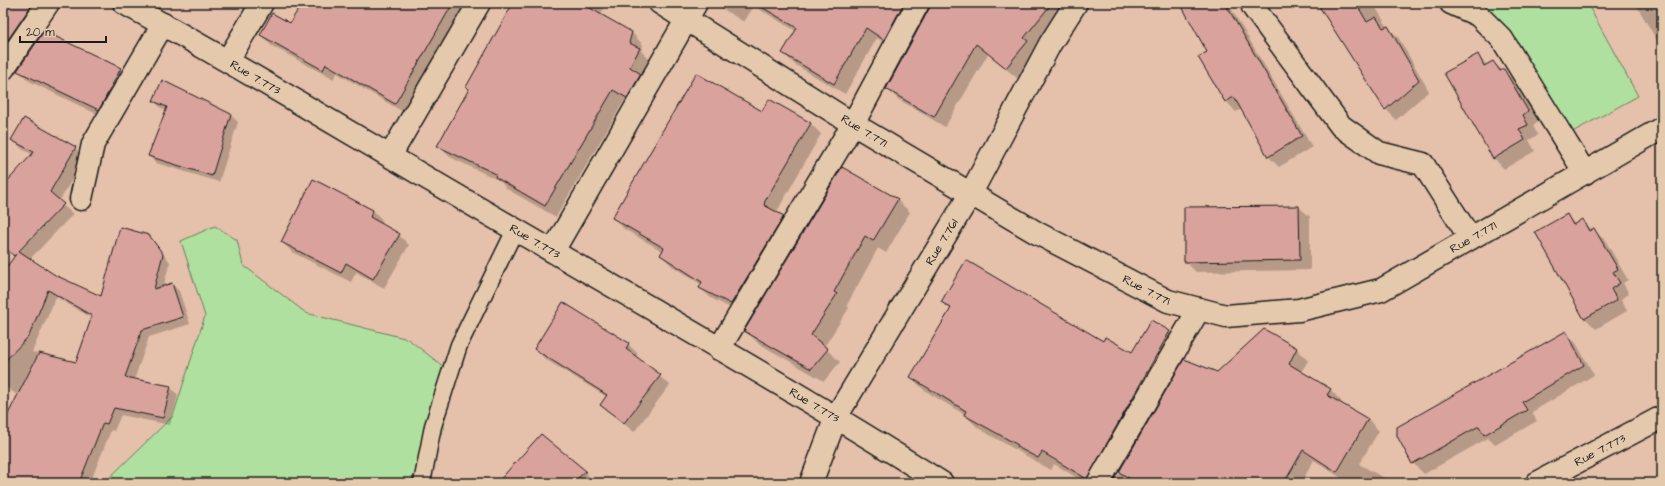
<svg xmlns="http://www.w3.org/2000/svg" width="1665" height="486" font-family="'Architects Daughter',sans-serif">
  <style>
    .built { fill: #dab1a0 }
    .green { fill: #b0e09f; stroke: #667e5e }
    .shadow { fill: #0003; fill-rule: evenodd }
    .building { fill: #daa29d; stroke: #1c1c1c }
    .lines { fill: none; stroke-linecap: round; stroke-linejoin: round }
    .lane-casing { stroke: #1c1c1c; stroke-width: 19 }
    .street-casing { stroke: #1c1c1c; stroke-width: 25 }
    .lane { stroke: #e5c9ac; stroke-width: 16 }
    .street { stroke: #e5c9ac; stroke-width: 22 }
    .labels { text-anchor: middle; dominant-baseline: central; stroke-width: 3.5; stroke-linejoin: round; paint-order: stroke }
    .street-label { font-size: 12px; fill: #1c1c1c; stroke: #e5c9ac }
  </style>
  <rect width="100%" height="100%" fill="#e5c0aa"/>
  <filter id="ink" filterUnits="userSpaceOnUse"><feTurbulence type="fractalNoise" baseFrequency=".025" numOctaves="2"/><feDisplacementMap in="SourceGraphic" scale="8" xChannelSelector="R" yChannelSelector="G"/><feConvolveMatrix kernelMatrix="1 2 1 2 8 2 1 2 1" color-interpolation-filters="sRGB"/></filter>
  <g filter="url(#ink)">
    <!-- built -->
    <path class="built" d="M 1609,479 L 1647,479 L 1649,483 L 1602,483 Z"/>
    <!-- green -->
    <path class="green" d="M 1479,3 L 1587,3 L 1638,96 L 1556,141 Z
      M 215,226 L 237,240 L 243,265 L 306,313 L 408,339 L 449,371 L 444,429 L 409,483 L 104,483 L 173,416 L 205,316 L 181,241 Z"/>
    <!-- shadow -->
    <path class="shadow" d="M 3,3 L 27,3 L 40,18 L 3,68 Z
      M 160,3 L 171,3 L 163,5 Z
      M 239,3 L 246,3 L 244,6 Z
      M 303,3 L 469,3 L 405,113 L 337,73 L 333,79 L 272,46 L 261,35 L 291,24 Z
      M 521,3 L 598,3 L 604,9 L 600,15 L 632,33 L 643,45 L 641,51 L 650,60 L 639,108 L 624,101 L 556,217 L 507,189 L 500,181 L 450,157 L 438,146 Z
      M 715,3 L 923,3 L 895,50 L 877,38 L 845,94 L 794,64 L 783,53 L 796,31 L 754,6 L 744,22 L 721,8 Z
      M 931,3 L 1072,3 L 1034,49 L 1038,52 L 1017,78 L 988,54 L 945,127 L 898,99 L 887,88 L 930,9 Z
      M 1181,3 L 1228,3 L 1312,147 L 1279,167 L 1269,157 L 1242,109 L 1236,112 L 1226,101 L 1208,52 Z
      M 1318,3 L 1373,3 L 1387,26 L 1398,37 L 1429,91 L 1396,120 L 1386,109 Z
      M 1635,3 L 1662,3 L 1662,49 Z
      M 1478,56 L 1487,65 L 1493,62 L 1515,81 L 1538,122 L 1533,126 L 1538,135 L 1529,140 L 1535,151 L 1504,169 L 1494,158 Z
      M 120,69 L 131,79 L 109,120 L 29,81 L 18,70 Z
      M 154,101 L 231,115 L 238,122 L 219,182 L 156,163 L 149,156 L 167,110 L 161,108 Z
      M 769,101 L 811,124 L 821,134 L 776,213 L 794,227 L 742,314 L 711,298 L 700,288 L 702,285 L 672,266 L 661,255 L 664,252 L 624,229 L 614,218 L 762,113 Z
      M 13,140 L 75,148 L 85,157 L 59,202 L 73,214 L 30,259 L 54,276 L 102,298 L 148,236 L 170,262 L 163,287 L 172,284 L 179,291 L 190,324 L 149,337 L 134,380 L 170,387 L 178,395 L 170,425 L 121,415 L 114,431 L 111,430 L 90,483 L 3,483 L 3,426 L 18,396 L 3,384 L 3,279 L 17,258 L 3,245 L 3,187 L 33,155 L 22,149 ZM 56,297 L 92,318 L 77,363 L 32,352 Z
      M 897,200 L 910,212 L 886,253 L 878,248 L 847,305 L 849,308 L 824,347 L 840,362 L 824,381 L 758,343 L 746,331 Z
      M 1299,207 L 1310,217 L 1310,270 L 1196,272 L 1185,261 Z
      M 373,210 L 383,221 L 381,224 L 399,235 L 409,245 L 384,288 L 356,272 L 351,282 L 292,252 L 282,242 Z
      M 1566,215 L 1576,225 L 1582,221 L 1605,240 L 1628,280 L 1623,283 L 1629,294 L 1621,299 L 1627,311 L 1596,329 L 1585,318 Z
      M 942,302 L 1103,342 L 1133,354 L 1169,332 L 1182,345 L 1104,483 L 1086,483 L 1054,464 L 1051,470 L 978,428 L 965,415 L 924,390 L 911,377 L 951,310 Z
      M 1264,330 L 1297,349 L 1308,361 L 1301,372 L 1330,389 L 1341,401 L 1340,403 L 1368,419 L 1379,431 L 1359,464 L 1393,483 L 1345,483 L 1341,478 L 1314,460 L 1301,483 L 1114,483 L 1185,360 L 1217,374 Z
      M 1566,332 L 1576,343 L 1594,375 L 1532,412 L 1537,421 L 1495,445 L 1488,438 L 1424,474 L 1413,463 Z
      M 628,344 L 638,354 L 636,357 L 670,385 L 634,432 L 601,405 L 607,397 L 545,359 L 535,349 Z
      M 585,472 L 595,482 L 499,483 Z"/>
    <!-- building -->
    <path class="building" d="M 3,3 L 33,3 L 3,47 Z
      M 302,3 L 453,3 L 395,104 L 326,64 L 323,70 L 260,35 L 272,13 L 290,23 Z
      M 513,3 L 581,3 L 632,32 L 629,43 L 640,48 L 630,67 L 641,74 L 627,98 L 613,90 L 545,206 L 495,177 L 496,174 L 437,146 L 469,89 L 466,87 Z
      M 755,3 L 904,3 L 884,40 L 866,28 L 834,84 L 782,53 L 797,28 Z
      M 930,3 L 1052,3 L 1024,38 L 1028,41 L 1006,68 L 976,44 L 934,117 L 886,89 L 929,9 Z
      M 1180,3 L 1225,3 L 1302,136 L 1268,157 L 1234,97 L 1225,102 L 1198,57 L 1207,52 Z
      M 1317,3 L 1356,3 L 1367,22 L 1376,17 L 1383,28 L 1388,26 L 1419,80 L 1385,110 Z
      M 44,31 L 121,68 L 99,110 L 17,71 Z
      M 1478,54 L 1484,66 L 1493,61 L 1500,71 L 1504,69 L 1528,111 L 1523,115 L 1528,125 L 1519,129 L 1525,140 L 1493,159 L 1444,73 Z
      M 696,73 L 762,111 L 769,99 L 811,123 L 765,201 L 764,205 L 784,216 L 731,304 L 699,288 L 702,282 L 660,255 L 664,248 L 612,218 Z
      M 162,80 L 231,114 L 212,176 L 148,156 L 167,107 L 153,101 Z
      M 24,118 L 76,147 L 50,192 L 64,204 L 19,251 L 55,275 L 101,296 L 120,227 L 149,235 L 163,254 L 154,289 L 172,283 L 183,317 L 142,330 L 125,377 L 171,386 L 163,418 L 114,408 L 107,424 L 103,423 L 79,483 L 3,483 L 3,424 L 39,353 L 76,362 L 92,316 L 48,290 L 29,336 L 3,363 L 3,272 L 16,254 L 14,256 L 3,246 L 3,186 L 34,152 L 11,140 Z
      M 842,167 L 898,199 L 873,241 L 865,236 L 834,292 L 837,294 L 811,335 L 828,349 L 811,369 L 744,331 Z
      M 313,179 L 373,210 L 370,217 L 400,234 L 373,279 L 346,263 L 341,273 L 281,242 Z
      M 1299,206 L 1300,260 L 1184,262 L 1184,207 Z
      M 1567,214 L 1573,225 L 1582,219 L 1589,231 L 1594,228 L 1618,269 L 1613,272 L 1620,283 L 1611,289 L 1617,300 L 1584,319 L 1535,232 Z
      M 966,260 L 1103,341 L 1105,337 L 1132,352 L 1151,320 L 1170,331 L 1087,479 L 1042,452 L 1038,458 L 1017,447 L 1018,445 L 964,415 L 966,411 L 910,377 L 951,308 L 941,302 Z
      M 563,302 L 629,343 L 626,349 L 661,375 L 624,423 L 600,405 L 607,395 L 534,349 Z
      M 1264,329 L 1297,348 L 1289,364 L 1331,389 L 1327,395 L 1368,419 L 1337,472 L 1303,450 L 1284,483 L 1137,483 L 1119,472 L 1184,359 L 1217,372 Z
      M 1566,331 L 1584,365 L 1522,402 L 1527,410 L 1484,435 L 1479,426 L 1412,464 L 1397,436 L 1397,427 Z
      M 541,434 L 586,471 L 572,483 L 497,483 Z"/>
    <g class="lines">
      <defs>
        <path id="lane" d="M 422,483 L 433,426 L 459,345 L 515,230"/>
        <g id="street">
          <path id="s1" d="M 124,3 C 257,75 385,155 516,230 C 659,313 802,395 942,483"/>
          <path id="s2" d="M 660,3 L 853,124 L 1037,233 L 1168,301 L 1226,316 L 1299,310 L 1381,290 L 1662,128"/>
          <path d="M 1451,3 L 1478,15 L 1502,39 L 1585,173"/>
          <path d="M 1253,7 L 1341,126 L 1379,153 L 1423,164 L 1470,238"/>
          <path d="M 228,60 L 262,3"/>
          <path d="M 3,69 L 48,3"/>
          <path d="M 390,156 L 479,3"/>
          <path d="M 81,199 L 93,144 L 163,24"/>
          <path d="M 553,251 L 696,3"/>
          <path d="M 719,349 L 853,124 L 918,3"/>
          <path id="s3" d="M 811,483 L 836,417 L 971,193 L 1050,44 L 1076,3"/>
          <path d="M 1098,483 L 1199,309"/>
          <path id="s4" d="M 1537,483 L 1662,417"/>
        </g>
      </defs>
      <!-- lane casing -->
      <use href="#lane" class="lane-casing"/>
      <!-- street casing -->
      <use href="#street" class="street-casing"/>
      <!-- lane -->
      <use href="#lane" class="lane"/>
      <!-- street -->
      <use href="#street" class="street"/>
    </g>
  </g>
  <g class="labels">
    <!-- street labels -->
    <g class="street-label">
      <text stroke="none"><textPath href="#s1" startOffset="151">Rue 7.773</textPath></text>
      <text stroke="none"><textPath href="#s2" startOffset="241">Rue 7.771</textPath></text>
      <text stroke="none"><textPath href="#s2" startOffset="913">Rue 7.771</textPath></text>
      <text stroke="none"><textPath href="#s1" startOffset="475">Rue 7.773</textPath></text>
      <text stroke="none"><textPath href="#s3" startOffset="275">Rue 7.761</textPath></text>
      <text stroke="none"><textPath href="#s2" startOffset="565">Rue 7.771</textPath></text>
      <text stroke="none"><textPath href="#s1" startOffset="799">Rue 7.773</textPath></text>
      <text stroke="none"><textPath href="#s4" startOffset="71">Rue 7.773</textPath></text>
    </g>
  </g>
  <!-- margin -->
  <rect width="1665" height="486" fill="none" stroke="#e5c9ac" stroke-width="16"/>
  <rect x="8" y="8" width="1649" height="470" fill="none" stroke="#1c1c1c" stroke-width="1.5" filter="url(#ink)"/>
  <!-- scale -->
  <path d="M20 36v6h86v-6" fill="none" stroke="#1c1c1c" stroke-width="2"/>
  <text x="26" y="36" font-size="12" fill="#1c1c1c" stroke="#e5c9ac" stroke-width="3" paint-order="stroke">20 m</text>
</svg>
